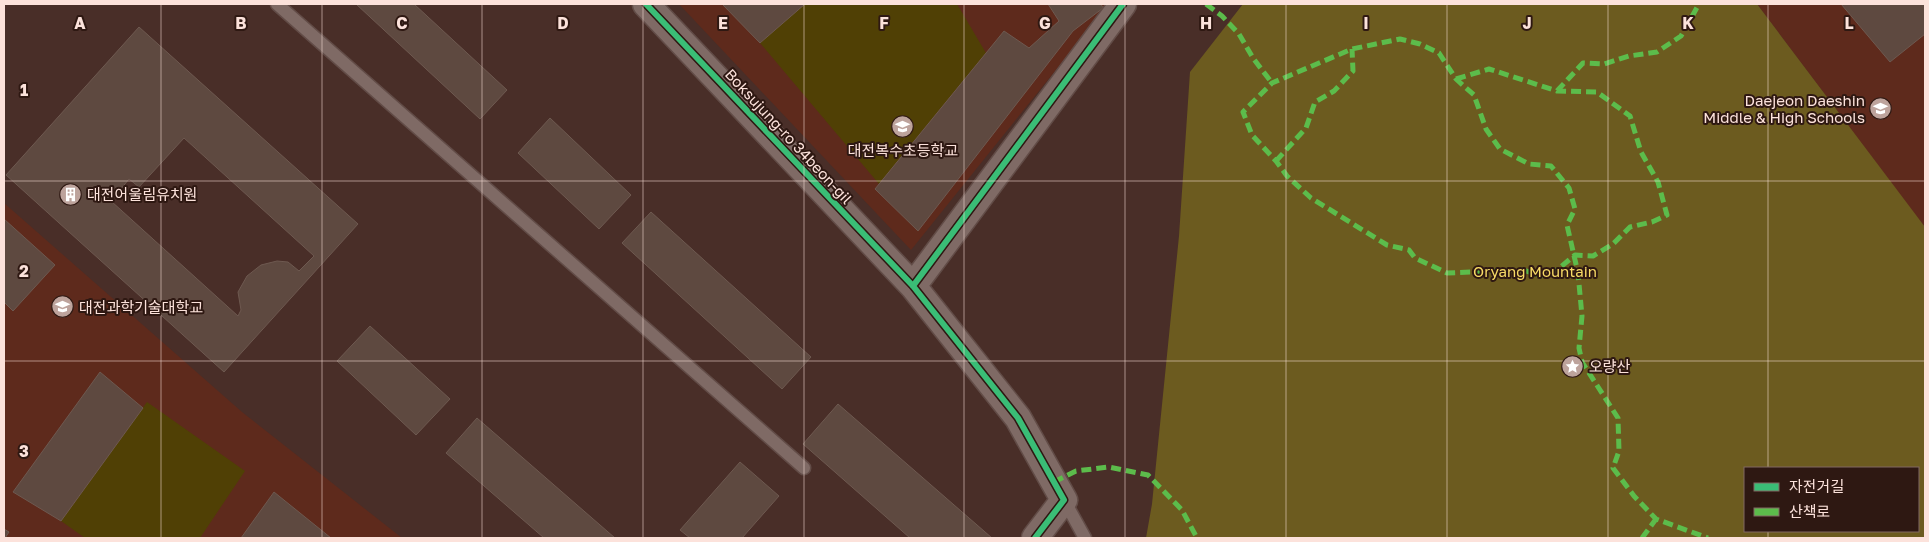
<svg xmlns="http://www.w3.org/2000/svg" width="1929" height="542" font-family="'Golos Text','Noto Sans KR',sans-serif">
  <style>
    .built { fill: #5e2a1c }
    .green { fill: #504005 }
    .forest { fill: #6c5b1f; fill-rule: evenodd }
    .building { fill: #5e4940; stroke: #6e5950; fill-rule: evenodd }
    .lines { fill: none; stroke-linecap: round; stroke-linejoin: round }
    .lane-casing { stroke: #624c47; stroke-width: 15 }
    .street-casing { stroke: #624c47; stroke-width: 29 }
    .lane { stroke: #7f6a65; stroke-width: 12 }
    .street { stroke: #7f6a65; stroke-width: 26 }
    .quiet { stroke: #5cbc4b; stroke-width: 5; stroke-dasharray: 10 5; stroke-linecap: butt }
    .cycleway-casing { stroke: #2e1812; stroke-width: 9 }
    .cycleway { stroke: #3abd76; stroke-width: 6 }
    .grid { fill: none; stroke: #fce2db; stroke-width: 1; stroke-opacity: 0.55 }
    .labels { text-anchor: middle; dominant-baseline: central; stroke-width: 4; stroke-linejoin: round; paint-order: stroke }
    .poi-label { font-size: 15px; fill: #fce2db; stroke: #2e1812; text-anchor: start }
    .street-label { font-size: 15px; fill: #fce2db; stroke: #2e1812 }
    .park-label { font-size: 15px; fill: #f8db66; stroke: #2e1812 }
    .grid-label { font-size: 16px; text-anchor: middle; font-weight: bold; fill: #fce2db; stroke: #2e1812; stroke-width: 4; stroke-linejoin: round; paint-order: stroke }
  </style>
  <rect width="100%" height="100%" fill="#492e28"/>
  <!-- built -->
  <path class="built" d="M 679,4 L 1109,4 L 911,250 Z
    M 1757,4 L 1925,4 L 1925,227 L 1915,215 Z
    M 4,203 L 242,412 L 402,538 L 4,538 Z"/>
  <!-- green -->
  <path class="green" d="M 802,4 L 957,4 L 986,53 L 879,184 L 760,43 Z
    M 147,402 L 245,471 L 200,538 L 85,538 L 61,521 Z"/>
  <!-- forest -->
  <path class="forest" d="M 1243,4 L 1757,4 L 1925,227 L 1925,538 L 1146,538 L 1152,504 L 1179,236 L 1190,72 ZM 1745,468 L 1918,468 L 1918,531 L 1745,531 Z"/>
  <!-- building -->
  <path class="building" d="M 356,4 L 414,4 L 507,90 L 480,119 Z
    M 722,4 L 805,4 L 760,43 Z
    M 1048,4 L 1101,4 L 1103,8 L 1073,31 L 918,231 L 875,189 L 1004,31 L 1029,48 L 1059,21 Z
    M 1841,4 L 1925,4 L 1925,34 L 1890,62 Z
    M 139,27 L 358,224 L 224,372 L 6,175 ZM 184,138 L 314,256 L 299,271 L 288,262 L 277,261 L 261,265 L 247,276 L 238,292 L 241,310 L 238,316 L 111,201 L 129,179 L 139,187 Z
    M 550,118 L 631,195 L 599,229 L 518,153 Z
    M 651,212 L 811,357 L 782,389 L 622,243 Z
    M 4,219 L 55,265 L 13,311 L 4,302 Z
    M 370,326 L 450,399 L 416,435 L 337,361 Z
    M 100,372 L 143,408 L 61,521 L 13,492 Z
    M 838,404 L 992,538 L 910,538 L 803,444 Z
    M 477,418 L 615,538 L 544,538 L 446,453 Z
    M 740,462 L 779,496 L 742,538 L 690,538 L 680,530 Z
    M 274,492 L 331,538 L 241,538 Z
    M 4,529 L 9,532 L 5,538 L 4,538 Z"/>
  <g class="lines">
    <defs>
      <path id="lane" d="M 277,4 L 804,468
        M 1064,500 L 1085,538"/>
      <path id="street" d="M 646,4 L 913,286 L 1018,418 L 1064,500 L 1035,538
        M 913,286 L 1123,4"/>
    </defs>
    <!-- lane casing -->
    <use href="#lane" class="lane-casing"/>
    <!-- street casing -->
    <use href="#street" class="street-casing"/>
    <!-- lane -->
    <use href="#lane" class="lane"/>
    <!-- street -->
    <use href="#street" class="street"/>
    <!-- quiet -->
    <path class="quiet" d="M 1206,4 L 1222,16 L 1239,34 L 1253,58 L 1272,83
      M 1456,79 L 1489,69 L 1557,91 L 1597,92 L 1630,116 L 1641,152 L 1658,182 L 1667,215 L 1652,222 L 1630,227 L 1613,244 L 1593,256 L 1575,255 L 1557,270 L 1541,276 L 1523,270 L 1447,273 L 1415,258 L 1409,250 L 1387,245 L 1311,198 L 1287,176 L 1276,161 L 1252,135 L 1243,112 L 1272,83 L 1352,49 L 1400,39 L 1420,44 L 1439,53 L 1456,79 L 1474,95 L 1486,129 L 1500,149 L 1529,164 L 1551,166 L 1569,188 L 1575,209 L 1567,225 L 1578,273 L 1582,316 L 1579,348 L 1582,362 L 1618,418 L 1619,451 L 1613,468 L 1634,496 L 1656,519 L 1708,538
      M 1557,91 L 1583,63 L 1604,64 L 1629,56 L 1657,52 L 1681,36 L 1699,4
      M 1276,161 L 1306,128 L 1315,102 L 1334,91 L 1353,71 L 1352,49
      M 1054,482 L 1076,471 L 1109,467 L 1148,475 L 1182,510 L 1197,538
      M 1642,538 L 1656,519"/>
    <defs>
      <path id="cycleway" d="M 646,4 L 913,286 L 1018,418 L 1064,500 L 1035,538
        M 913,286 L 1123,4"/>
    </defs>
    <!-- cycleway casing -->
    <use href="#cycleway" class="cycleway-casing"/>
    <!-- cycleway -->
    <use href="#cycleway" class="cycleway"/>
  </g>
  <!-- grid -->
  <path class="grid" d="M 161,4 L 161,538M 322,4 L 322,538M 482,4 L 482,538M 643,4 L 643,538M 804,4 L 804,538M 964,4 L 964,538M 1125,4 L 1125,538M 1286,4 L 1286,538M 1447,4 L 1447,538M 1608,4 L 1608,538M 1768,4 L 1768,468M 4,181 L 1925,181M 4,361 L 1925,361M 1768,531 L 1768,538"/>
  <!-- icons -->
  <defs>
    <symbol id="school-disc" viewBox="-11 -11 22 22"><circle r="9.5" fill="#bda39c" stroke="#2e1812"/><path d="M0-5L7-2L0 1L-7-2ZM-4 1L0 2.5L4 1V4Q0 6-4 4Z" fill="#fff"/></symbol>
    <symbol id="building-disc" viewBox="-11 -11 22 22"><circle r="9.5" fill="#bda39c" stroke="#2e1812"/><path d="M-4-6H4V6H1V3H-1V6H-4ZM-2.5-4.3h1.7v1.8h-1.7ZM.8-4.3h1.7v1.8H.8ZM-2.5-1h1.7V.8h-1.7ZM.8-1h1.7V.8H.8Z" fill="#fff"/></symbol>
    <symbol id="university-disc" viewBox="-11 -11 22 22"><circle r="9.5" fill="#bda39c" stroke="#2e1812"/><path d="M0-5L7-2L0 1L-7-2ZM-4 1L0 2.5L4 1V4Q0 6-4 4Z" fill="#fff"/></symbol>
    <symbol id="sight-disc" viewBox="-11 -11 22 22"><circle r="9.5" fill="#bda39c" stroke="#2e1812"/><path d="M0-6L1.8-2.2L6-1.7L2.9 1.2L3.7 5.4L0 3.3L-3.7 5.4L-2.9 1.2L-6-1.7L-1.8-2.2Z" fill="#fff"/></symbol>
  </defs>
  <g fill-rule="evenodd">
    <use href="#school-disc" x="1868" y="96" width="25" height="25"/>
    <use href="#school-disc" x="890" y="114" width="25" height="25"/>
    <use href="#building-disc" x="58" y="182" width="25" height="25"/>
    <use href="#university-disc" x="50" y="294" width="25" height="25"/>
    <use href="#sight-disc" x="1560" y="354" width="25" height="25"/>
  </g>
  <g class="labels">
    <!-- poi labels -->
    <g class="poi-label">
      <text x="1865" y="100" text-anchor="end">Daejeon Daeshin<tspan x="1865" dy="17">Middle &amp; High Schools</tspan></text>
      <text x="903" y="150" text-anchor="middle">대전복수초등학교</text>
      <text x="87" y="194">대전어울림유치원</text>
      <text x="79" y="307">대전과학기술대학교</text>
      <text x="1589" y="366">오량산</text>
    </g>
    <!-- street labels -->
    <g class="street-label">
      <text transform="translate(789 136) rotate(47)">Boksujung-ro 34beon-gil</text>
    </g>
    <!-- park labels -->
    <g class="park-label">
      <text x="1535" y="271">Oryang Mountain</text>
    </g>
  </g>
  <g class="grid-label">
    <text x="80" y="29">A</text>
    <text x="241" y="29">B</text>
    <text x="402" y="29">C</text>
    <text x="563" y="29">D</text>
    <text x="723" y="29">E</text>
    <text x="884" y="29">F</text>
    <text x="1045" y="29">G</text>
    <text x="1206" y="29">H</text>
    <text x="1366" y="29">I</text>
    <text x="1527" y="29">J</text>
    <text x="1688" y="29">K</text>
    <text x="1849" y="29">L</text>
    <text x="24" y="96">1</text>
    <text x="24" y="277">2</text>
    <text x="24" y="457">3</text>
  </g>
  <!-- border -->
  <rect width="1929" height="542" fill="none" stroke="#fce2db" stroke-width="10"/>
  <!-- legend -->
  <rect x="1744" y="467" width="175" height="65" fill="#2e1812" stroke="#806962"/>
  <rect x="1754" y="483" width="25" height="8" fill="#3abd76" stroke="#806962"/>
  <text x="1789" y="492" font-size="15" fill="#fce2db">자전거길</text>
  <rect x="1754" y="508" width="25" height="8" fill="#5cbc4b" stroke="#806962"/>
  <text x="1789" y="517" font-size="15" fill="#fce2db">산책로</text>
</svg>
